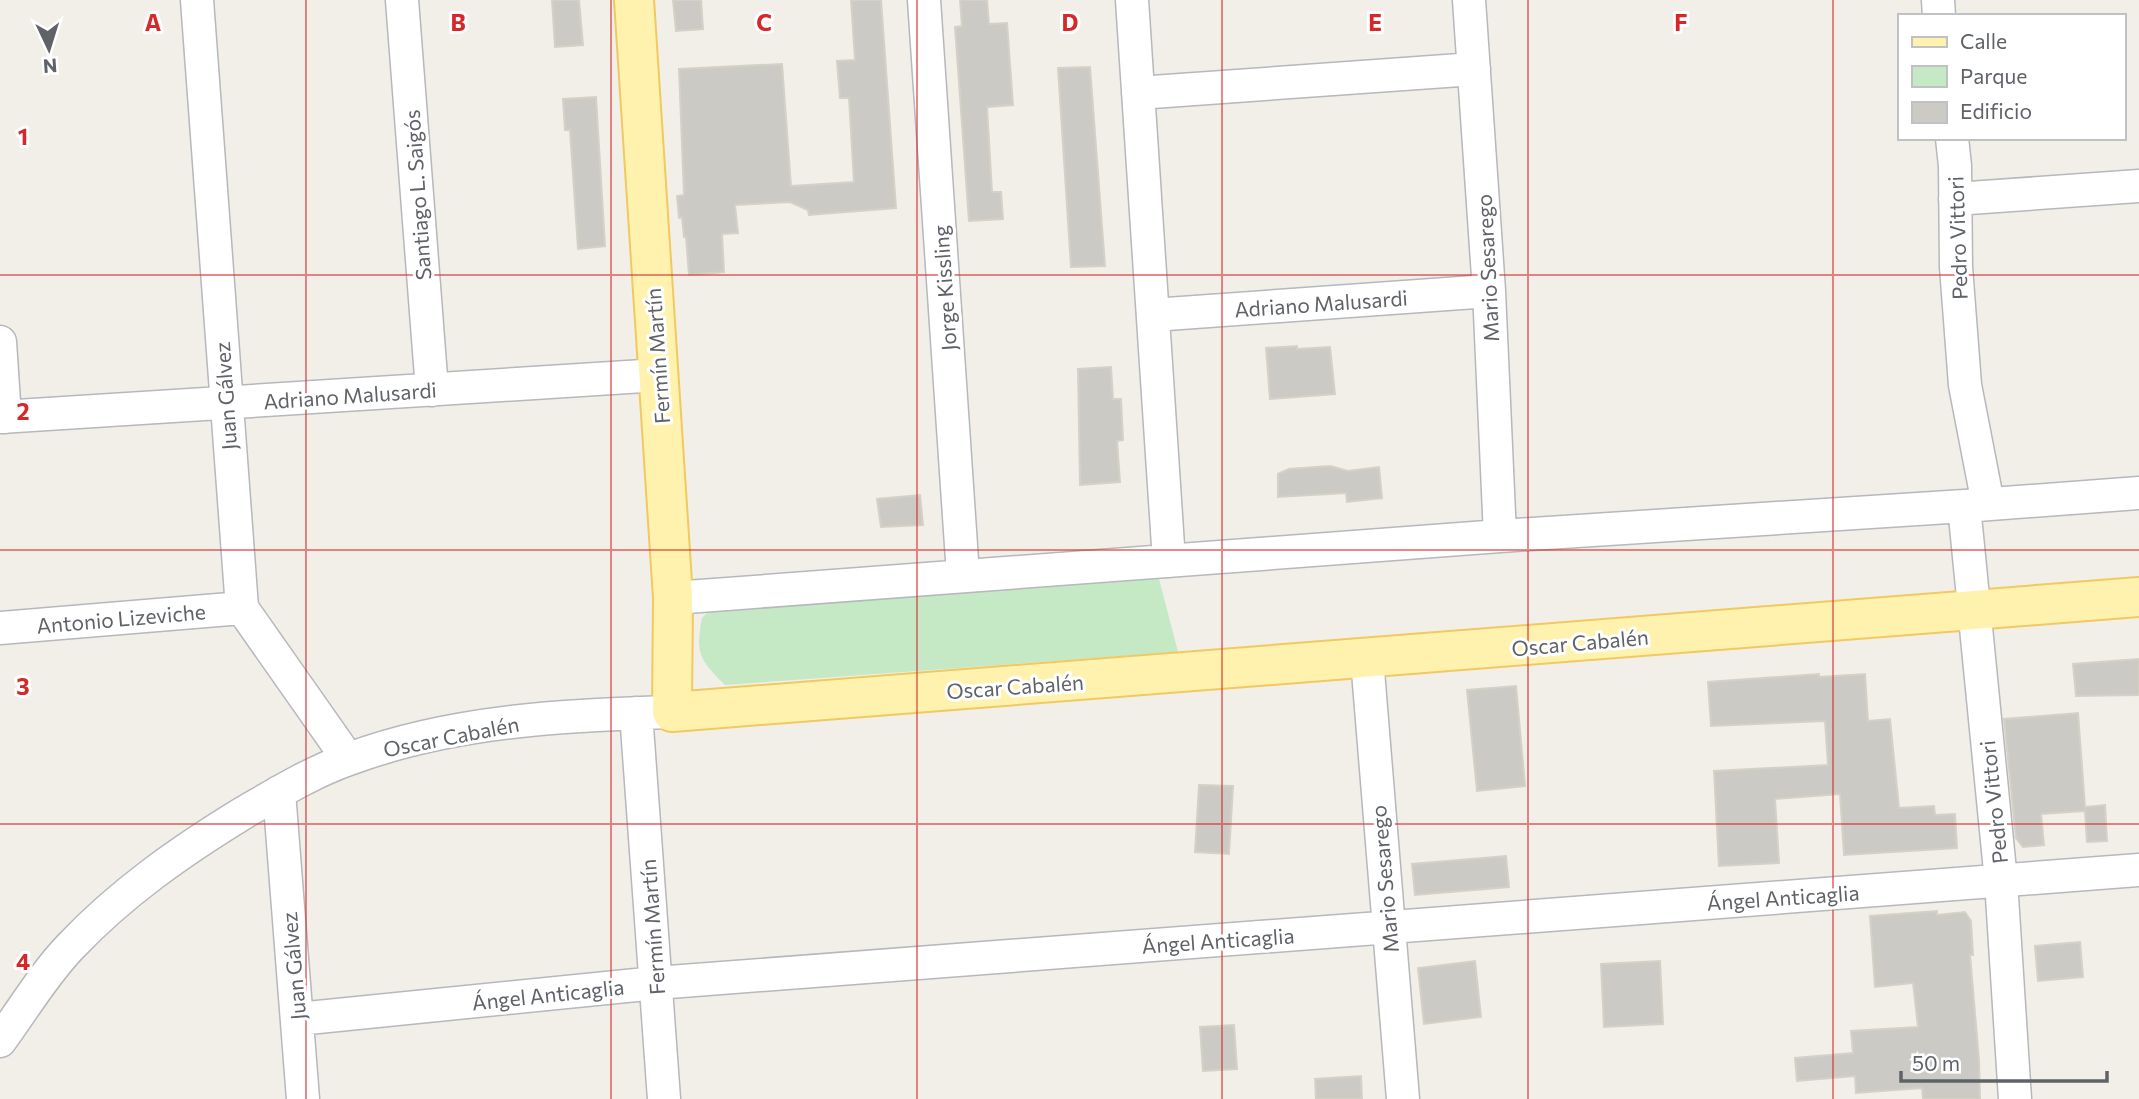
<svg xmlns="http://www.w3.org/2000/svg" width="2139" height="1099" font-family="Commissioner,sans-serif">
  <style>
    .green { fill: #c5e8c5 }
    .building { fill: #cccac5; stroke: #d6d1c6; stroke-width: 2 }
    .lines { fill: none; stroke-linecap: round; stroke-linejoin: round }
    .minor-casing { stroke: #b5b8bc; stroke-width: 35 }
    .major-casing { stroke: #f2c960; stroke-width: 42 }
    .minor { stroke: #fff; stroke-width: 32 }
    .major { stroke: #fff2af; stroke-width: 38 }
    .grid { fill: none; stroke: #d62828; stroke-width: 2; stroke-opacity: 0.55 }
    .labels { text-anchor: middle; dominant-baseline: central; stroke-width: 6; stroke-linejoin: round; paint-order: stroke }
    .street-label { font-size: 21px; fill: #5f6368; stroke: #fff }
    .grid-label { font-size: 23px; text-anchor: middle; font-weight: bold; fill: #d62828; stroke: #fff; stroke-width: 6; stroke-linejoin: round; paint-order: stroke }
  </style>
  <rect width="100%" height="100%" fill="#f1efe8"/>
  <!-- green -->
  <path class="green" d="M 1159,579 L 1178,652 L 725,685 C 700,660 695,654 702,618 L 715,605 Z"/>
  <!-- building -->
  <path class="building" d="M 552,0 L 579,0 L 583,45 L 555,47 Z
    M 673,0 L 701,0 L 703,29 L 676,31 Z
    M 851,0 L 881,0 L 896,208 L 809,215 L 808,210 L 790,202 L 735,205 L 738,233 L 722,234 L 724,272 L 689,275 L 686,237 L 684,237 L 682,217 L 679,218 L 677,196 L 684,195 L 679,69 L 782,64 L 791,186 L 854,182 L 849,98 L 840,98 L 837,61 L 855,60 Z
    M 960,0 L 987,0 L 989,24 L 1007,23 L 1013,105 L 987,107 L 992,192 L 1001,192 L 1003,219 L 969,221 L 955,27 L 962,26 Z
    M 1090,67 L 1105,266 L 1071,267 L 1058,68 Z
    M 596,97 L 605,246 L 578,249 L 570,130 L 565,130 L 563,99 Z
    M 1297,346 L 1297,349 L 1330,347 L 1335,394 L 1270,399 L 1266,348 Z
    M 1111,367 L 1113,399 L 1121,399 L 1123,440 L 1117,441 L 1120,482 L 1080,485 L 1078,369 Z
    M 1330,466 L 1348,471 L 1379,467 L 1382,498 L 1347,502 L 1346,493 L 1278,497 L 1278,474 L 1289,469 Z
    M 920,495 L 923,525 L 881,527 L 877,499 Z
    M 2139,659 L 2139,695 L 2076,696 L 2073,664 Z
    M 1819,674 L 1819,677 L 1865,674 L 1868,721 L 1890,719 L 1899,808 L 1934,806 L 1935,815 L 1955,814 L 1957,848 L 1844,855 L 1840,794 L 1775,799 L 1779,863 L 1719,866 L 1714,771 L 1828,765 L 1825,721 L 1711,726 L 1708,682 Z
    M 1516,686 L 1525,786 L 1477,791 L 1467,690 Z
    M 2078,713 L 2085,807 L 2105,805 L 2107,841 L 2087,842 L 2085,811 L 2041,814 L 2044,845 L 2023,847 L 2016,838 L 2004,719 Z
    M 1199,785 L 1233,786 L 1229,854 L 1195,852 Z
    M 1506,856 L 1509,887 L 1415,895 L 1412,864 Z
    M 1937,911 L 1937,915 L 1965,912 L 1971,921 L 1973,955 L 1970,955 L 1979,1060 L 1980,1099 L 1923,1099 L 1922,1088 L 1856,1093 L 1855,1076 L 1797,1081 L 1795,1058 L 1853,1053 L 1851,1031 L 1918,1027 L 1913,983 L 1875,987 L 1870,916 Z
    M 2080,942 L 2083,977 L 2038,981 L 2035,946 Z
    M 1475,961 L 1481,1017 L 1424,1024 L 1418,968 Z
    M 1660,961 L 1663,1024 L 1604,1027 L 1601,964 Z
    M 1234,1025 L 1237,1069 L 1203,1071 L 1200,1027 Z
    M 1361,1076 L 1362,1099 L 1316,1099 L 1315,1079 Z"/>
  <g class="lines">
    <defs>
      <path id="minor" d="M 197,0 L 242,608 L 348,759
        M 402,0 L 432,390
        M 924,0 L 963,575
        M 1132,0 L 1169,561
        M 1469,0 L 1489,291 L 1500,536
        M 1938,0 L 1939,16
        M 1138,93 L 1474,69
        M 1952,138 L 1955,166 L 1956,267 L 1965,385 L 1988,504
        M 1955,199 L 2139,186
        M 1153,315 L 1489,291
        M 0,342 L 5,417
        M 0,417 L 659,375
        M 1964,506 L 2001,881 L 2015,1099
        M 673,598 L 1500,536 L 1964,506 L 2139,493
        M 0,628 L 242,608
        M 1367,659 L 1403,1099
        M 636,713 L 664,1099
        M 279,792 L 303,1099
        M 298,1019 L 656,983 L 2139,870
        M 0,1041 C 22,1011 44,974 70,947 C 121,893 181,851 245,812 C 278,793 312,772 349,759 C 451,721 565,715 672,712"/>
      <path id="major" d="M 634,0 L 673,598 L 672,712 L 2139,597"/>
    </defs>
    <!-- minor casing -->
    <use href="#minor" class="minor-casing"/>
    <!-- major casing -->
    <use href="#major" class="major-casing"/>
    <!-- minor -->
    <use href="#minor" class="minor"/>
    <!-- major -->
    <use href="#major" class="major"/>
  </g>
  <!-- grid -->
  <path class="grid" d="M 306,0 L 306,1099M 611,0 L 611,1099M 917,0 L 917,1099M 1222,0 L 1222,1099M 1528,0 L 1528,1099M 1833,0 L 1833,1099M 0,275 L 2139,275M 0,550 L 2139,550M 0,824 L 2139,824"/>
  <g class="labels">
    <!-- street labels -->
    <g class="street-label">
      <text transform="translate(417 195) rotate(-94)">Santiago L. Saigós</text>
      <text transform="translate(1957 238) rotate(-92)">Pedro Vittori</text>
      <text transform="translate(1487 268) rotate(-93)">Mario Sesarego</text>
      <text transform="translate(944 288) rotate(-94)">Jorge Kissling</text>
      <text transform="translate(1321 303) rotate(-4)">Adriano Malusardi</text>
      <text transform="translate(657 356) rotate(-94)">Fermín Martín</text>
      <text transform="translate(350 395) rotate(-4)">Adriano Malusardi</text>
      <text transform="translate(225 396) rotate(-94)">Juan Gálvez</text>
      <text transform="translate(121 618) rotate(-5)">Antonio Lizeviche</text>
      <text transform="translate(1580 642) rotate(-5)">Oscar Cabalén</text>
      <text transform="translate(1015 686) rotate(-4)">Oscar Cabalén</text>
      <text transform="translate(451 736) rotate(-11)">Oscar Cabalén</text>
      <text transform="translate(1993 802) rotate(-96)">Pedro Vittori</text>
      <text transform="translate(1384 879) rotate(-95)">Mario Sesarego</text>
      <text transform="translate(1783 897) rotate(-4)">Ángel Anticaglia</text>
      <text transform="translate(652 927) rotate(-94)">Fermín Martín</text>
      <text transform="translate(1218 940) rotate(-4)">Ángel Anticaglia</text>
      <text transform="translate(293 966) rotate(-95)">Juan Gálvez</text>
      <text transform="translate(548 994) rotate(-6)">Ángel Anticaglia</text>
    </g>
  </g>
  <g class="grid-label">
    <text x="153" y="31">A</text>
    <text x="458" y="31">B</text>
    <text x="764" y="31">C</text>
    <text x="1070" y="31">D</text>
    <text x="1375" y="31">E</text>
    <text x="1681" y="31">F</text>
    <text x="23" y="145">1</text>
    <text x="23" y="420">2</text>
    <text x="23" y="695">3</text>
    <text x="23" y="970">4</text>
  </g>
  <!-- legend -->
  <rect x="1898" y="14" width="228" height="126" fill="#ffffff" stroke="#bfc1c3" stroke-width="2"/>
  <rect x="1912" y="37" width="35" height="10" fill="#fff2af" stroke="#bfc1c3" stroke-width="2"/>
  <text x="1960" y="49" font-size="21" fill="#5f6368">Calle</text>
  <rect x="1912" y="66" width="35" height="21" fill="#c5e8c5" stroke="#bfc1c3" stroke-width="2"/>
  <text x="1960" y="84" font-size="21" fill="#5f6368">Parque</text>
  <rect x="1912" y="102" width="35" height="21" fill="#cccac5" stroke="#bfc1c3" stroke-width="2"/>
  <text x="1960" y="119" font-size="21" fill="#5f6368">Edificio</text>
  <!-- north arrow -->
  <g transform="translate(49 49) rotate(176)" stroke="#ffffff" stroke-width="5" paint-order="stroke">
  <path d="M0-5L12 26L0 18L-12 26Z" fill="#5f6368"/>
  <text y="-10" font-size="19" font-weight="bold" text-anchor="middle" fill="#5f6368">N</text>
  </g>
  <!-- scale -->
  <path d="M1901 1071v10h206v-10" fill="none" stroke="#5f6368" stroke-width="3.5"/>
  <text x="1912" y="1071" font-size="21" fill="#5f6368" stroke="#ffffff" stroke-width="5" paint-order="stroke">50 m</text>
</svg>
